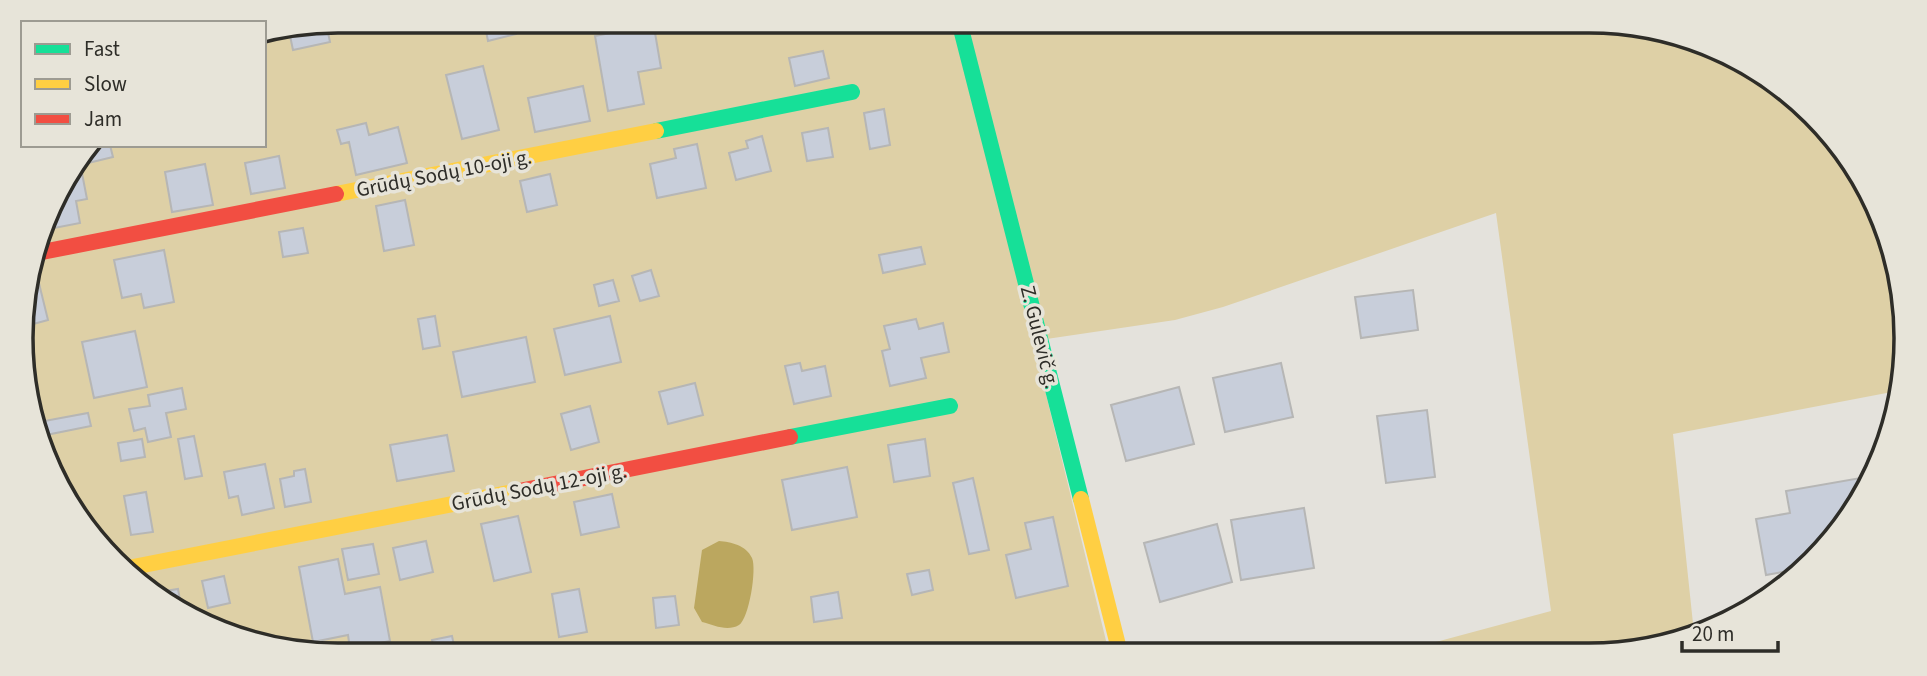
<svg xmlns="http://www.w3.org/2000/svg" width="1927" height="676" font-family="'Source Sans 3',sans-serif">
  <style>
    .green { fill: #ded0a6 }
    .water { fill: #bba75f }
    .building { fill: #c8ceda; stroke: #b6b6b5; stroke-width: 2 }
    .lines { fill: none; stroke-linecap: round; stroke-linejoin: round }
    .fast { stroke: #16e098; stroke-width: 16 }
    .slow { stroke: #ffcf43; stroke-width: 16 }
    .jam { stroke: #f24e42; stroke-width: 16 }
    .labels { text-anchor: middle; dominant-baseline: central; stroke-width: 7; stroke-linejoin: round; paint-order: stroke }
    .street-label { font-size: 21px; fill: #2e2d28; stroke: #e7e4d9 }
    .rim { fill: none; stroke: #2e2d28; stroke-width: 3.5 }
  </style>
  <rect width="100%" height="100%" fill="#e4e2dc"/>
  <!-- green -->
  <path class="green" d="M 338,21 L 1589,21 L 1671,32 L 1782,86 L 1863,179 L 1903,296 L 1897,391 L 1673,434 L 1694,633 L 1631,652 L 1395,653 L 1551,611 L 1496,213 L 1223,307 L 1175,320 L 1033,341 L 1109,653 L 338,655 L 256,644 L 162,601 L 75,514 L 32,420 L 24,297 L 54,197 L 94,145 L 264,145 L 264,36 Z"/>
  <!-- water -->
  <path class="water" d="M 719,541 C 731,542 746,545 752,558 C 757,569 749,619 739,625 C 727,632 714,625 702,622 L 694,608 L 702,550 Z"/>
  <!-- building -->
  <path class="building" d="M 484,21 L 513,21 L 516,34 L 488,41 Z
    M 614,21 L 653,21 L 661,68 L 638,72 L 644,104 L 608,111 L 595,36 L 616,32 Z
    M 326,23 L 330,42 L 293,50 L 289,31 Z
    M 823,51 L 829,78 L 795,86 L 789,58 Z
    M 483,66 L 499,130 L 462,139 L 446,75 Z
    M 583,86 L 590,121 L 535,132 L 528,98 Z
    M 884,109 L 890,145 L 870,149 L 864,113 Z
    M 366,123 L 369,135 L 398,127 L 407,163 L 356,175 L 349,142 L 341,144 L 337,130 Z
    M 828,128 L 833,157 L 807,161 L 802,133 Z
    M 762,136 L 771,171 L 736,180 L 729,153 L 748,148 L 746,141 Z
    M 697,144 L 706,188 L 657,198 L 650,164 L 676,158 L 674,149 Z
    M 94,145 L 110,145 L 113,157 L 84,164 L 83,159 Z
    M 279,156 L 285,188 L 251,194 L 245,163 Z
    M 80,163 L 87,199 L 76,201 L 80,223 L 44,230 L 54,197 Z
    M 205,164 L 213,205 L 172,212 L 165,172 Z
    M 550,174 L 557,205 L 527,212 L 520,181 Z
    M 405,200 L 414,245 L 384,251 L 376,206 Z
    M 303,228 L 308,253 L 283,257 L 279,232 Z
    M 921,247 L 925,264 L 883,273 L 879,255 Z
    M 164,250 L 174,302 L 144,308 L 141,294 L 122,298 L 114,260 Z
    M 34,263 L 48,320 L 26,326 L 24,297 Z
    M 651,270 L 659,296 L 640,301 L 632,276 Z
    M 613,280 L 619,301 L 599,306 L 594,285 Z
    M 1413,290 L 1418,330 L 1361,338 L 1355,297 Z
    M 435,316 L 440,346 L 423,349 L 418,319 Z
    M 610,316 L 621,362 L 565,375 L 554,329 Z
    M 916,319 L 919,329 L 943,323 L 949,352 L 921,358 L 926,378 L 890,386 L 882,351 L 890,349 L 884,326 Z
    M 135,331 L 147,387 L 94,398 L 82,342 Z
    M 526,337 L 535,382 L 462,397 L 453,352 Z
    M 800,363 L 802,371 L 825,366 L 831,396 L 794,404 L 785,366 Z
    M 1281,363 L 1293,417 L 1225,432 L 1213,378 Z
    M 695,383 L 703,415 L 668,424 L 659,392 Z
    M 1179,387 L 1194,444 L 1126,461 L 1111,405 Z
    M 182,388 L 186,409 L 166,413 L 171,437 L 148,442 L 145,428 L 134,431 L 129,409 L 150,406 L 148,395 Z
    M 590,406 L 599,442 L 571,450 L 561,414 Z
    M 1427,410 L 1435,477 L 1386,483 L 1377,416 Z
    M 88,413 L 91,426 L 41,436 L 39,422 Z
    M 447,435 L 454,471 L 397,481 L 390,445 Z
    M 194,436 L 202,476 L 185,479 L 178,439 Z
    M 142,439 L 145,457 L 121,461 L 118,443 Z
    M 925,439 L 930,476 L 894,482 L 888,445 Z
    M 265,464 L 274,508 L 242,515 L 238,496 L 229,498 L 224,472 Z
    M 847,467 L 857,517 L 792,530 L 782,480 Z
    M 305,469 L 311,502 L 285,507 L 280,479 L 294,476 L 294,471 Z
    M 1872,476 L 1863,497 L 1805,568 L 1766,575 L 1756,519 L 1790,513 L 1786,491 Z
    M 973,478 L 989,550 L 969,554 L 953,483 Z
    M 146,492 L 153,532 L 131,535 L 124,496 Z
    M 612,494 L 619,527 L 581,535 L 574,502 Z
    M 1304,508 L 1314,568 L 1241,580 L 1231,520 Z
    M 518,516 L 531,572 L 494,581 L 481,524 Z
    M 1053,517 L 1068,586 L 1016,598 L 1006,555 L 1031,549 L 1025,523 Z
    M 1217,524 L 1232,582 L 1160,602 L 1144,543 Z
    M 426,541 L 433,572 L 400,580 L 393,548 Z
    M 373,544 L 379,574 L 348,580 L 342,549 Z
    M 338,559 L 345,594 L 380,587 L 390,641 L 350,649 L 348,635 L 313,642 L 299,567 Z
    M 929,570 L 933,590 L 912,595 L 907,574 Z
    M 224,576 L 230,603 L 208,608 L 202,581 Z
    M 178,589 L 182,611 L 162,601 L 153,593 Z
    M 579,589 L 587,632 L 559,637 L 552,594 Z
    M 838,592 L 842,618 L 814,622 L 811,597 Z
    M 675,596 L 679,625 L 656,628 L 653,598 Z
    M 452,636 L 456,655 L 435,655 L 432,640 Z"/>
  <g class="lines">
    <!-- fast -->
    <path class="fast" d="M 959,21 L 1081,499
      M 656,131 L 852,92
      M 790,437 L 950,406"/>
    <!-- slow -->
    <path class="slow" d="M 336,194 L 656,131
      M 1081,499 L 1120,653
      M 128,568 L 519,491"/>
    <!-- jam -->
    <path class="jam" d="M 37,253 L 336,194
      M 519,491 L 790,437"/>
  </g>
  <g class="labels">
    <!-- street labels -->
    <g class="street-label">
      <text transform="translate(444 173) rotate(-11)">Grūdų Sodų 10-oji g.</text>
      <text transform="translate(1040 337) rotate(76)">Z. Gulevič g.</text>
      <text transform="translate(539 487) rotate(-11)">Grūdų Sodų 12-oji g.</text>
    </g>
  </g>
  <!-- crop -->
  <path d="M0 0H1927V676H0ZM338 33H1589A305 305 0 0 1 1894 338V338A305 305 0 0 1 1589 643H338A305 305 0 0 1 33 338V338A305 305 0 0 1 338 33Z" fill="#e7e4d9" fill-rule="evenodd"/>
  <path class="rim" d="M338 33H1589A305 305 0 0 1 1894 338V338A305 305 0 0 1 1589 643H338A305 305 0 0 1 33 338V338A305 305 0 0 1 338 33Z"/>
  <!-- legend -->
  <rect x="21" y="21" width="245" height="126" fill="#e7e4d9" stroke="#9d9b92" stroke-width="2"/>
  <rect x="35" y="44" width="35" height="10" fill="#16e098" stroke="#9d9b92" stroke-width="2"/>
  <text x="84" y="56" font-size="21" fill="#2e2d28">Fast</text>
  <rect x="35" y="79" width="35" height="10" fill="#ffcf43" stroke="#9d9b92" stroke-width="2"/>
  <text x="84" y="91" font-size="21" fill="#2e2d28">Slow</text>
  <rect x="35" y="114" width="35" height="10" fill="#f24e42" stroke="#9d9b92" stroke-width="2"/>
  <text x="84" y="126" font-size="21" fill="#2e2d28">Jam</text>
  <!-- scale -->
  <path d="M1682 641v10h96v-10" fill="none" stroke="#2e2d28" stroke-width="3.5"/>
  <text x="1692" y="641" font-size="21" fill="#2e2d28" stroke="#e7e4d9" stroke-width="5" paint-order="stroke">20 m</text>
</svg>
